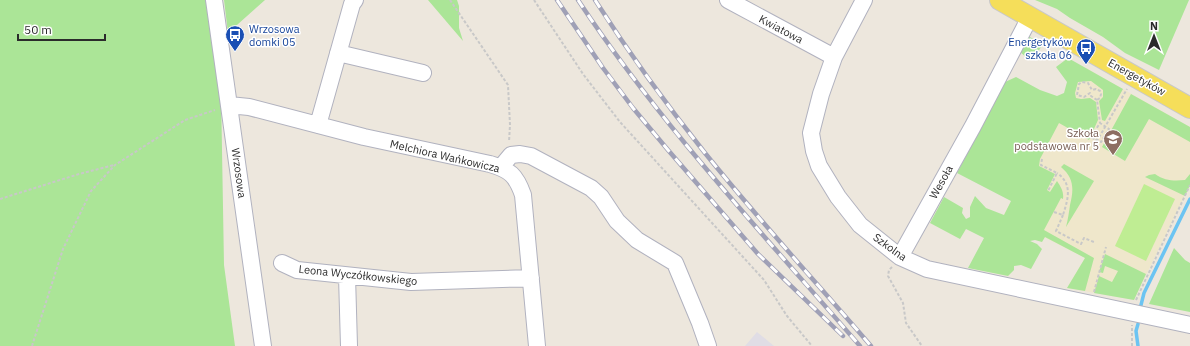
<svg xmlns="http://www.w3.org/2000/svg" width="1190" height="346" font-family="'IBM Plex Sans',sans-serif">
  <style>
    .industrial { fill: #e0dde5 }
    .education { fill: #efe7cb }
    .green { fill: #abe597 }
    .pitch { fill: #bfed93 }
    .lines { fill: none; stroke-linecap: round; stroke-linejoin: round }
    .stream { stroke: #6cc4f2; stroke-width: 3.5 }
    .minor-casing { stroke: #b1b2bf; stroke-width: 18 }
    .major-casing { stroke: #c8c8c8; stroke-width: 22 }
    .path { stroke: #c8c8c8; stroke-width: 2; stroke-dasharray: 3 2; stroke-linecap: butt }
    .minor { stroke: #fff; stroke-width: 16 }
    .major { stroke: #f5de5a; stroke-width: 20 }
    .rail-casing { stroke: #9fa0b6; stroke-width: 4.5 }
    .rail { stroke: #fff; stroke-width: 3; stroke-dasharray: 9; stroke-linecap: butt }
    .labels { text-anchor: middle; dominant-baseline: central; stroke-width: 3; stroke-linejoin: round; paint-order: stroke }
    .transit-label { font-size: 11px; fill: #164399; stroke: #fff; text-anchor: start }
    .street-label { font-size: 11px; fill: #2b2b2b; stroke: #fff }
    .education-label { font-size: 11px; fill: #785e54; stroke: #fff; text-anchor: end }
  </style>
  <rect width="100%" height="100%" fill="#ede7dd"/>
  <!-- industrial -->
  <path class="industrial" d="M 757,332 L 774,346 L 745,346 Z"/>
  <!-- education -->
  <path class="education" d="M 1086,68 L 1190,127 L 1190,185 L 1134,300 L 1067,288 L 1085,258 L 1003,216 Z"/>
  <!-- green -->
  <path class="green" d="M 0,0 L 207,0 L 221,92 L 224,265 L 235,346 L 0,346 Z
    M 224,0 L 265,0 L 228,33 Z
    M 428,0 L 457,0 L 459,6 L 459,28 L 463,41 Z
    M 1035,0 L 1189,0 L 1159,70 L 1125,53 L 1103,37 L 1070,18 L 1057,9 Z
    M 1028,36 L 1043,44 L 1036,55 L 1028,59 L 1019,51 Z
    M 1068,58 L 1123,89 L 1105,121 L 1102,120 L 1099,101 L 1103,97 L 1103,90 L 1091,81 L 1078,82 L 1075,93 L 1076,98 L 1081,99 L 1090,98 L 1096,102 L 1098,120 L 1089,140 L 1059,123 L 1040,159 L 1039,166 L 1055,174 L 1047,190 L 1050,192 L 1057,181 C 1061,187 1064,192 1063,199 L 1061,198 L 1044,230 L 1094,258 L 1085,291 L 1067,288 L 1085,258 L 1045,237 L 1042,242 L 1035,240 L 1030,241 L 1037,244 L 1042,249 L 1031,269 L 1021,265 L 1014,266 L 1014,270 L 1008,276 L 968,268 L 984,238 L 966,229 L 960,239 L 930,223 L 944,197 L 963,208 L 962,213 L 966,219 L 970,217 L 970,207 L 975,196 L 986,208 L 1004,215 L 1011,201 L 957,173 L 1005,82 L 1016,77 L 1040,90 L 1057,96 L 1064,93 L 1067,82 L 1056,67 Z
    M 1131,94 L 1190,127 L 1190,142 L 1149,119 L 1125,161 L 1102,147 Z
    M 1064,164 L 1094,181 L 1066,227 C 1068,219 1069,212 1070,205 C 1074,189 1074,178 1061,167 Z
    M 1155,174 C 1165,181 1174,181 1185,180 L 1190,174 L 1190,185 L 1185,196 L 1145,177 L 1149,175 Z
    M 1174,248 L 1185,260 L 1190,263 L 1190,312 L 1149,304 Z
    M 1105,254 L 1146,274 L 1134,300 L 1094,293 L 1099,276 L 1112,282 L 1118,271 L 1105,266 L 1103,273 L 1099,272 Z"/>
  <!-- pitch -->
  <path class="pitch" d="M 1144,184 L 1175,199 L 1146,261 L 1115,246 Z"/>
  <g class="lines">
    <!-- stream -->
    <path class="stream" d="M 1141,305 L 1144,293 L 1190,199
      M 1138,324 L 1136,331 L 1138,346"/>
    <defs>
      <path id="minor" d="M 214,0 L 263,346
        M 728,0 L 834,57
        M 864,0 L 834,57 L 821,94 L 811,133 L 814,151 L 819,166 L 838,197 L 860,225 L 900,257 L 927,269 L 1190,325
        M 338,53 L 423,73
        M 229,105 L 249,107 L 364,137 L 490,164 C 510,170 516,175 523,195 L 537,346
        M 318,125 L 352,4 L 355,0
        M 501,167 L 511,155 L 520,154 L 531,156 L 591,188 L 601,197 L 617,221 L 637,240 L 675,263 L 700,323 L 708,346
        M 900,257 L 973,126 L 1030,17
        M 282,263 L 297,270 L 411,282 L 531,278
        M 347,276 L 349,346"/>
      <path id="major" d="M 1000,0 L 1190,108"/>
    </defs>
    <!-- minor casing -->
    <use href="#minor" class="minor-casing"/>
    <!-- major casing -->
    <use href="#major" class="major-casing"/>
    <!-- path -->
    <path class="path" d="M 450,0 L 508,85 L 510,125 L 509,142
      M 534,0 L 583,74 L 620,122 L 764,280 L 787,316 L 812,346
      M 1097,100 L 1091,96 L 1090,93 L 1084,97 L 1077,95 L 1079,84 L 1082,82 L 1088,83 L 1092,90 L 1096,89 L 1100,91 L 1101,94 L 1100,98 L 1097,100 L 1100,123
      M 1091,137 L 1101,142 L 1109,129 L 1100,123 L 1091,137 L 1097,141
      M 1094,146 L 1127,89
      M 1042,159 L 1041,165 L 1057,173 L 1048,191
      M 0,199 L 79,174 L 114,165
      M 1054,212 L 1063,215 C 1068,199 1073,184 1057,173
      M 1063,215 L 1056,231 L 1081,244 L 1084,238 L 1094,242
      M 892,267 L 889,270 L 888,276 L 903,303 L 906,323 L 922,346
      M 1094,292 L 1106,247
      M 1136,300 L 1190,185
      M 32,346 L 63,249 L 91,191 L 115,165 L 185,120 L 215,110
      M 1132,346 L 1132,325"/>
    <!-- minor -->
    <use href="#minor" class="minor"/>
    <!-- major -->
    <use href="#major" class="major"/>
    <defs>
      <path id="rail" d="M 557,0 L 603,68 L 633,108 L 668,150 L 758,254 L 843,336
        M 578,0 C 660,124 763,234 860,346
        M 595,0 C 629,53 666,104 705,153 C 758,219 816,282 871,346"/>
    </defs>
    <!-- rail casing -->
    <use href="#rail" class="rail-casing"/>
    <!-- rail -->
    <use href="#rail" class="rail"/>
  </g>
  <!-- icons -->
  <defs>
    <symbol id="bus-pin" viewBox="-11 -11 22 30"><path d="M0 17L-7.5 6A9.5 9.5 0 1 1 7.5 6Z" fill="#1a4fb4" stroke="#fff"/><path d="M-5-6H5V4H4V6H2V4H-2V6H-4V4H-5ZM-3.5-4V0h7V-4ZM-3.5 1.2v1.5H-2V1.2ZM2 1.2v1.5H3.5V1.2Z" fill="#fff"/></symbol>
    <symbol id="school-pin" viewBox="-11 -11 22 30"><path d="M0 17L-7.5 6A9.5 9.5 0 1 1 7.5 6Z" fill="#8d6e63" stroke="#fff"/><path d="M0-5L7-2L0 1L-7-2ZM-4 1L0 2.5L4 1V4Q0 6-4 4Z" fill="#fff"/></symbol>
  </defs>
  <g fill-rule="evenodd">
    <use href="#bus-pin" x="224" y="24" width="22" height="30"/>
    <use href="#bus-pin" x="1075" y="37" width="22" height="30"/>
    <use href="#school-pin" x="1102" y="128" width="22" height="30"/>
  </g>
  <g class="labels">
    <!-- transit labels -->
    <g class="transit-label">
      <text x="249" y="29">Wrzosowa<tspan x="249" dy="13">domki 05</tspan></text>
      <text x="1072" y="42" text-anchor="end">Energetyków<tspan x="1072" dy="13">szkoła 06</tspan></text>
    </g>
    <!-- street labels -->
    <g class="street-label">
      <text transform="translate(781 29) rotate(28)">Kwiatowa</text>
      <text transform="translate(1137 77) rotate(29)">Energetyków</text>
      <text transform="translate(445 156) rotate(13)">Melchiora Wańkowicza</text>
      <text transform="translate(239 173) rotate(82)">Wrzosowa</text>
      <text transform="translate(941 182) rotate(-61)">Wesoła</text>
      <text transform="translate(890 247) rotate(36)">Szkolna</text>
      <text transform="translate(358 275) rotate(6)">Leona Wyczółkowskiego</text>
    </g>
    <!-- education labels -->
    <g class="education-label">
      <text x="1099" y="133">Szkoła<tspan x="1099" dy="13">podstawowa nr 5</tspan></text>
    </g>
  </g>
  <!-- north arrow -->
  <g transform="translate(1154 36)" stroke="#ffffff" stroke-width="3" paint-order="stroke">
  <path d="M0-3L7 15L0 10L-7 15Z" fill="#2b2b2b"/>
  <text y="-6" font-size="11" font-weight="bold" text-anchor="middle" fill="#2b2b2b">N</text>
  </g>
  <!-- scale -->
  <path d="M18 34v6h87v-6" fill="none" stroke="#2b2b2b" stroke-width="2"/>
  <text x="24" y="34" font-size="12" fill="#2b2b2b" stroke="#ffffff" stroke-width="3" paint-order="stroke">50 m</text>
</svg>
